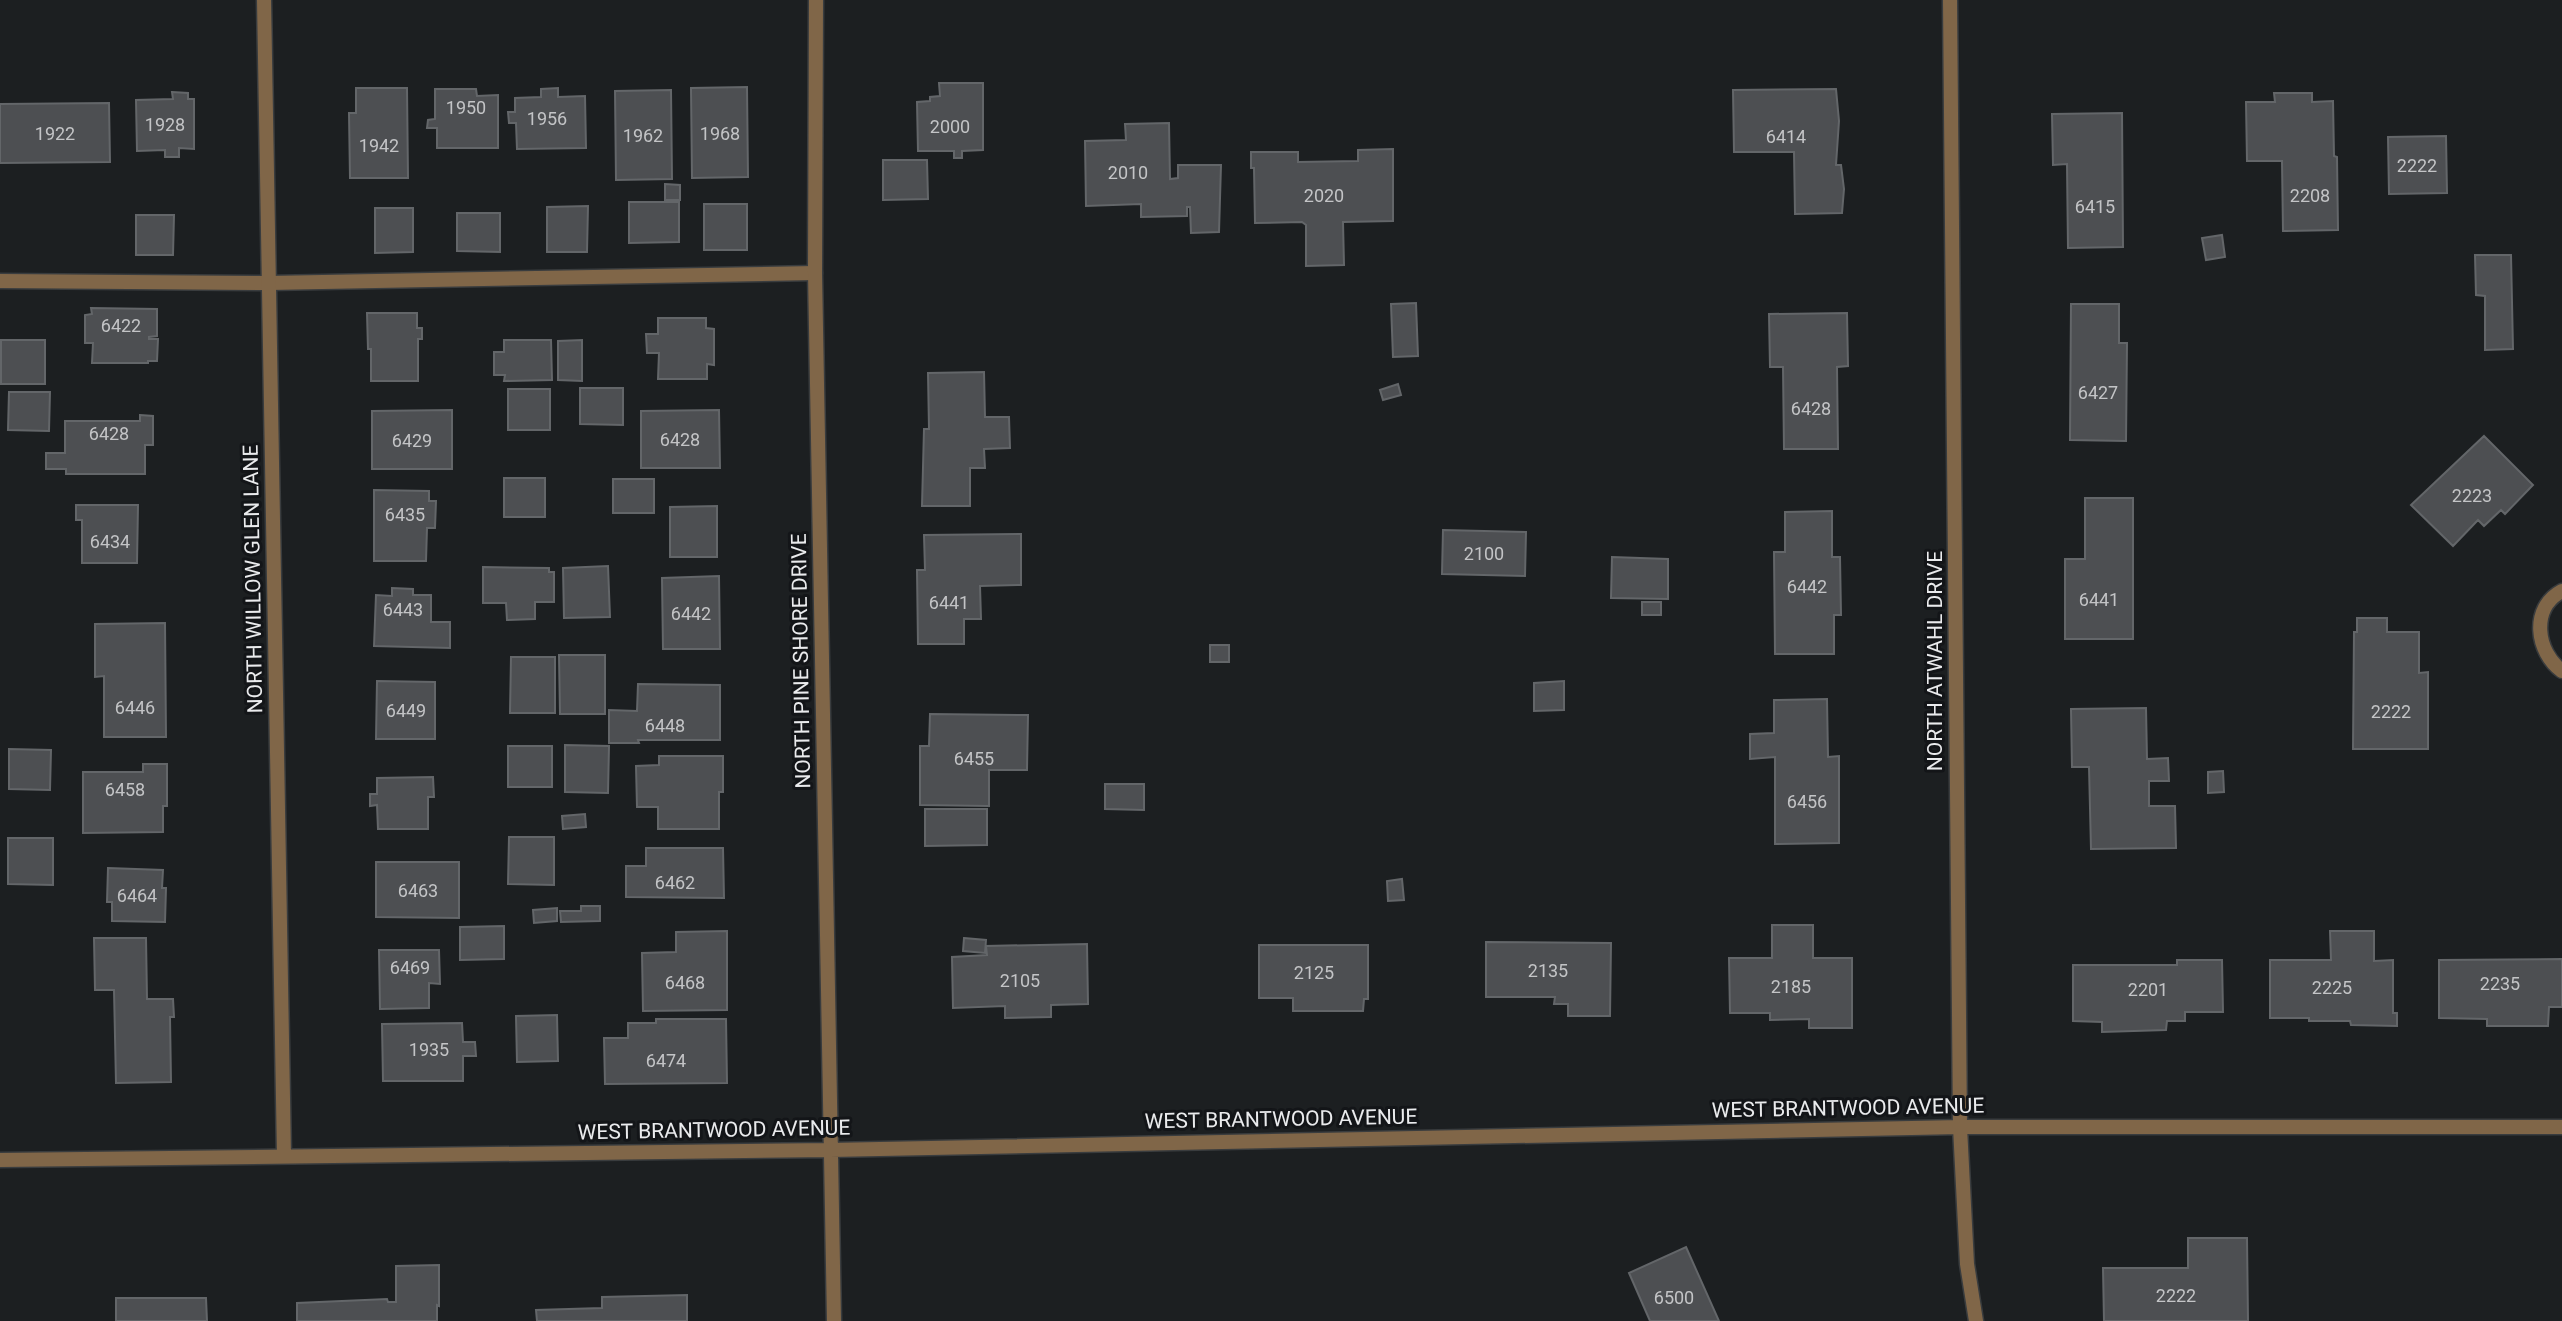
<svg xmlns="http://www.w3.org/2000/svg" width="2562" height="1321" font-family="Roboto,sans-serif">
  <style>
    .building { fill: #4d4f52; stroke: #636669; stroke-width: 2 }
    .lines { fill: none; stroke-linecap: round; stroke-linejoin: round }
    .service-casing { stroke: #393c3e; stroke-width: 17 }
    .minor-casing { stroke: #393c3e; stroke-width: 17 }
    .service { stroke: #806648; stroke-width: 14 }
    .minor { stroke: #806648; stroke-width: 14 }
    .labels { text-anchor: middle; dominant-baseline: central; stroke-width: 6; stroke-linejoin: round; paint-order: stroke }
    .number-label { font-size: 18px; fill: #c3c4c6 }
    .street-label { font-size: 21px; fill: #eaebed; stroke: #131518 }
  </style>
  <rect width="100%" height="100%" fill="#1c1f21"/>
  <!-- building -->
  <path class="building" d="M 939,83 L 983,83 L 983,150 L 962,151 L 962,158 L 954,158 L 954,151 L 918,151 L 917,102 L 930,101 L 930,97 L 940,96 Z
    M 747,87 L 748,177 L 692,178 L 691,88 Z
    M 356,88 L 407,88 L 408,178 L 350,178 L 349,113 L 356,113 Z
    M 558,88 L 558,97 L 585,96 L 586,148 L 517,149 L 516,123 L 509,123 L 508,112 L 515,112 L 515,98 L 541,97 L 541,89 Z
    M 435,89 L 476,89 L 477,96 L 498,95 L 498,148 L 437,148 L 437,128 L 427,128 L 428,120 L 435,119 Z
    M 1836,89 L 1839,121 L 1836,165 L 1841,165 L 1844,189 L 1842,213 L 1795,214 L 1794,152 L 1734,152 L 1733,90 Z
    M 671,90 L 672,179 L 616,180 L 615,91 Z
    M 172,92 L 188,93 L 188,99 L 194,99 L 194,149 L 179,148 L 179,157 L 165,157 L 165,150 L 137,151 L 136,100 L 173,99 Z
    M 2274,93 L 2312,93 L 2312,102 L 2333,101 L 2334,156 L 2337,157 L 2338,230 L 2283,231 L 2282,161 L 2247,161 L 2246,102 L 2275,102 Z
    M 109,103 L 110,162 L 0,163 L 0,104 Z
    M 2122,113 L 2123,247 L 2068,248 L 2067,164 L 2053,165 L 2052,114 Z
    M 1169,123 L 1170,179 L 1178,178 L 1178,165 L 1221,165 L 1219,232 L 1191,233 L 1190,207 L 1187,207 L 1187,216 L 1141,217 L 1141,204 L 1086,206 L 1085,141 L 1126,140 L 1125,124 Z
    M 2446,136 L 2447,193 L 2389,194 L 2388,137 Z
    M 1393,149 L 1393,221 L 1343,222 L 1344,265 L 1306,266 L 1306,225 L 1302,222 L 1255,223 L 1254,168 L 1251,168 L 1251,152 L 1298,152 L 1298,162 L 1358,161 L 1358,150 Z
    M 883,160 L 927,160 L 928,199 L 883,200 Z
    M 665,184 L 680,185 L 680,200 L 665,200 Z
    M 629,202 L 679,202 L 679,242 L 629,243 Z
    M 704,204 L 747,204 L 747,250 L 704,250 Z
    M 588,206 L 587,252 L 547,252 L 547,207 Z
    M 375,208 L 413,208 L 413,252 L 375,253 Z
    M 457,213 L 500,213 L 500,252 L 457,251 Z
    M 136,215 L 174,215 L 173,255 L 136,255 Z
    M 2222,235 L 2225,257 L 2206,260 L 2202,238 Z
    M 2475,255 L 2511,255 L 2513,349 L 2485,350 L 2485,296 L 2476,295 Z
    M 1416,303 L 1418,356 L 1393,357 L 1391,304 Z
    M 2071,304 L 2119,304 L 2119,343 L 2127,343 L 2126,441 L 2070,440 Z
    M 91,308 L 157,309 L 157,336 L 149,337 L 149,339 L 158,339 L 157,361 L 148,361 L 148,363 L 92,363 L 93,343 L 85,343 L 85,315 L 92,314 Z
    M 367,313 L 417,313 L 417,328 L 422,328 L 422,339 L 418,339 L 418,381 L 371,381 L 371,349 L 368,349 Z
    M 1847,313 L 1848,366 L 1837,367 L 1838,449 L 1784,449 L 1783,367 L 1770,367 L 1769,314 Z
    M 658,318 L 706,318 L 706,328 L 714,329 L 714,365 L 707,364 L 707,379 L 658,379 L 659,353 L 647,353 L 646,334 L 658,334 Z
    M 1,340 L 45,340 L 45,384 L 1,384 Z
    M 504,340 L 551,340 L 552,380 L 504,381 L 505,375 L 494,375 L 494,352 L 504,352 Z
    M 582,340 L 582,381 L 558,380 L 558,341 Z
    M 984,372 L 985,417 L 1009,417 L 1010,448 L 984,449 L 985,468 L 970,468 L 970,506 L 922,506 L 924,429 L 929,429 L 928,373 Z
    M 1398,384 L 1401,395 L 1383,400 L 1380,390 Z
    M 580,388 L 623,388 L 623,425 L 580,424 Z
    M 508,389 L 550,389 L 550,430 L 508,430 Z
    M 9,392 L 50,392 L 49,431 L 8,430 Z
    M 452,410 L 452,469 L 372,469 L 372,411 Z
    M 719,410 L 720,468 L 641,468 L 641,411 Z
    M 140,415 L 153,416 L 153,445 L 145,445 L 145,474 L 66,474 L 66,469 L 46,469 L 46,453 L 65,453 L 65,421 L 140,421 Z
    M 2484,436 L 2533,485 L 2505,514 L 2501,510 L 2484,526 L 2478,520 L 2453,546 L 2411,505 Z
    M 504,478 L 545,478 L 545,517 L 504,517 Z
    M 613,479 L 654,479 L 654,513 L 613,513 Z
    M 374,490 L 429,491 L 429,501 L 436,501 L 435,528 L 427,528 L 426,561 L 374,561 Z
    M 2085,498 L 2133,498 L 2133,639 L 2065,639 L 2065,559 L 2085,559 Z
    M 76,505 L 138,505 L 137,563 L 82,563 L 82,520 L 76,520 Z
    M 717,506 L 717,557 L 670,557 L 670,507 Z
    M 1832,511 L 1832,557 L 1840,557 L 1841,615 L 1834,615 L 1834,654 L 1775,654 L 1774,552 L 1785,552 L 1785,512 Z
    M 1443,530 L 1526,532 L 1525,576 L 1442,574 Z
    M 1021,534 L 1021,585 L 980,586 L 981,619 L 964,619 L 964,644 L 918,644 L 917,570 L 925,570 L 924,535 Z
    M 1612,557 L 1668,559 L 1668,599 L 1611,598 Z
    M 608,566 L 610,617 L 564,618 L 563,568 Z
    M 483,567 L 549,568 L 549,572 L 554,572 L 554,602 L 535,602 L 535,619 L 507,620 L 506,603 L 483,603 Z
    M 719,576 L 720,649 L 663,649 L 662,578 Z
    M 392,588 L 413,589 L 413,595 L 431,595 L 431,622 L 450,622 L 450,648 L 374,646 L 376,595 L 392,596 Z
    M 1642,602 L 1661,602 L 1661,615 L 1642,615 Z
    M 2357,618 L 2387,618 L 2387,632 L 2419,632 L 2419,673 L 2428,672 L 2428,749 L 2353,749 L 2354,632 L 2357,632 Z
    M 165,623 L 166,737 L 104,737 L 104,676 L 95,677 L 95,624 Z
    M 1210,645 L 1229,645 L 1229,662 L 1210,662 Z
    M 559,655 L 605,655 L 605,714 L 560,714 Z
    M 511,657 L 555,657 L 555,713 L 510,713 Z
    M 377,681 L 435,682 L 435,739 L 376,739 Z
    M 1564,681 L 1564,710 L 1534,711 L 1534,683 Z
    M 638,684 L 720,685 L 720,740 L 638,740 L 639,743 L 609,743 L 609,710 L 637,711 Z
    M 1827,699 L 1828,757 L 1839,756 L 1839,843 L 1775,844 L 1775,757 L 1750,759 L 1750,734 L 1774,733 L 1774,700 Z
    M 2146,708 L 2147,759 L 2168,758 L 2169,781 L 2149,781 L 2149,806 L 2175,806 L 2176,848 L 2091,849 L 2089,767 L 2072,767 L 2071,709 Z
    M 930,714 L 1028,715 L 1027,770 L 989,770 L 989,806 L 920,805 L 920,746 L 929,746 Z
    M 565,745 L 609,746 L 608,793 L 565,792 Z
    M 508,746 L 552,746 L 552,787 L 508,787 Z
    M 9,749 L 51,750 L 50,790 L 9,789 Z
    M 659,756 L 723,756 L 723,792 L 719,792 L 719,829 L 658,829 L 658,807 L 637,807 L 636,766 L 659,765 Z
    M 143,764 L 167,764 L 167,806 L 163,806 L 163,832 L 83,833 L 83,772 L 143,772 Z
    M 2223,771 L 2224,792 L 2208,793 L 2208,772 Z
    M 433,777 L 434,797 L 428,797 L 428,829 L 378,829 L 377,805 L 370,806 L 370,794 L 377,794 L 377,778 Z
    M 1105,784 L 1144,784 L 1144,810 L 1105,809 Z
    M 925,809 L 987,809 L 987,845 L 925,846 Z
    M 585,814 L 586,827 L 563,829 L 562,816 Z
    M 509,837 L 554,837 L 554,885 L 508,884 Z
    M 8,838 L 53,838 L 53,885 L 8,884 Z
    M 646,848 L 723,848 L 724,898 L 626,897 L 626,866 L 646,866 Z
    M 376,862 L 459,862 L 459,918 L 376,917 Z
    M 108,868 L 163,870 L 162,888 L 166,888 L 165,922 L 112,921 L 112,902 L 107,902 Z
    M 1402,879 L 1404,900 L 1388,901 L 1387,881 Z
    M 581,906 L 600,906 L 600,921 L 561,922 L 560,911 L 581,911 Z
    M 557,908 L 557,921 L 534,923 L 533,910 Z
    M 1772,925 L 1813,925 L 1813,958 L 1852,958 L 1852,1028 L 1809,1028 L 1809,1019 L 1770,1020 L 1770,1013 L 1730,1013 L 1729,958 L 1772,958 Z
    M 504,926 L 504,959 L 460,960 L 460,927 Z
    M 727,931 L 727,1010 L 643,1011 L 642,953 L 676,952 L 676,932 Z
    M 2330,931 L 2374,931 L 2374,961 L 2393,960 L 2393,1013 L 2397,1013 L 2397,1026 L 2351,1025 L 2350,1021 L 2309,1021 L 2309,1018 L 2270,1018 L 2270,960 L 2331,960 Z
    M 94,938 L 146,938 L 147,999 L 173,999 L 174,1017 L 170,1017 L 171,1082 L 116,1083 L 114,990 L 95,990 Z
    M 964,938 L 986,940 L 985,953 L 963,951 Z
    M 1486,942 L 1611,943 L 1610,1016 L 1568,1016 L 1568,1004 L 1554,1004 L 1555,997 L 1486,997 Z
    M 1087,944 L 1088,1004 L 1051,1005 L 1051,1017 L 1005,1018 L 1005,1006 L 953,1008 L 952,957 L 987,955 L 986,946 Z
    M 1259,945 L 1368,945 L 1368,999 L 1364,999 L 1363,1011 L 1293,1011 L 1293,998 L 1259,998 Z
    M 379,950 L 439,950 L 440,984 L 429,983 L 429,1008 L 380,1009 Z
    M 2562,959 L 2562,1007 L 2549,1007 L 2548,1026 L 2487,1026 L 2487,1019 L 2439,1018 L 2439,960 Z
    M 2177,960 L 2222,960 L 2223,1012 L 2185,1012 L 2185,1021 L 2167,1021 L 2166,1030 L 2102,1032 L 2102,1022 L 2073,1021 L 2073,965 L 2177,965 Z
    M 557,1015 L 558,1061 L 517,1062 L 516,1016 Z
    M 656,1019 L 726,1019 L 727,1083 L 605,1084 L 604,1038 L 628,1038 L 628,1023 L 656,1023 Z
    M 462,1023 L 463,1042 L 475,1042 L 476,1056 L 463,1056 L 463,1081 L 383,1081 L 382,1024 Z
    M 2188,1238 L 2247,1238 L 2248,1321 L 2104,1321 L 2103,1268 L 2188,1268 Z
    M 1686,1247 L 1719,1321 L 1650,1321 L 1629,1273 Z
    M 439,1265 L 439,1306 L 437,1305 L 437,1321 L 297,1321 L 297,1303 L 387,1299 L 388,1302 L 396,1302 L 396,1266 Z
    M 687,1295 L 687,1321 L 537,1321 L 536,1310 L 602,1308 L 602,1297 Z
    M 116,1298 L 206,1298 L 207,1321 L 116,1321 Z"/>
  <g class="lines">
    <defs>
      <path id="service" d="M 0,281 L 269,283 L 815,273"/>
      <path id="minor" d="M 264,0 L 284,1156
        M 816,0 L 815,273 L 834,1321
        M 1950,0 L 1960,1127 L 1967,1264 L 1976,1321
        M 2562,591 C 2530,608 2536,652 2562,671
        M 0,1160 L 830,1150 L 1960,1127 L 2562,1127"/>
    </defs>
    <!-- service casing -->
    <use href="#service" class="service-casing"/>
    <!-- minor casing -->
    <use href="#minor" class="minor-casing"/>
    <!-- service -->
    <use href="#service" class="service"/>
    <!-- minor -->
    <use href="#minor" class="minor"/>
  </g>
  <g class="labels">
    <!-- number labels -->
    <g class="number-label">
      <text x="466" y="107">1950</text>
      <text x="547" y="118">1956</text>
      <text x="165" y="124">1928</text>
      <text x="950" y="126">2000</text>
      <text x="55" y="133">1922</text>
      <text x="720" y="133">1968</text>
      <text x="643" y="135">1962</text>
      <text x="1786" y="136">6414</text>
      <text x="379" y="145">1942</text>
      <text x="2417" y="165">2222</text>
      <text x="1128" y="172">2010</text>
      <text x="1324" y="195">2020</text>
      <text x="2310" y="195">2208</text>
      <text x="2095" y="206">6415</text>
      <text x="121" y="325">6422</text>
      <text x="2098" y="392">6427</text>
      <text x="1811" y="408">6428</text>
      <text x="109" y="433">6428</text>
      <text x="680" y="439">6428</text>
      <text x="412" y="440">6429</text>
      <text x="2472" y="495">2223</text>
      <text x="405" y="514">6435</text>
      <text x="110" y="541">6434</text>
      <text x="1484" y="553">2100</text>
      <text x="1807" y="586">6442</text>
      <text x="2099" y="599">6441</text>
      <text x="949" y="602">6441</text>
      <text x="403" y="609">6443</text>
      <text x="691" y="613">6442</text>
      <text x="135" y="707">6446</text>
      <text x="406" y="710">6449</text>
      <text x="2391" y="711">2222</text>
      <text x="665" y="725">6448</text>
      <text x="974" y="758">6455</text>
      <text x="125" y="789">6458</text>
      <text x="1807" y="801">6456</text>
      <text x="675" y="882">6462</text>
      <text x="418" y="890">6463</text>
      <text x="137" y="895">6464</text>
      <text x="410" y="967">6469</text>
      <text x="1548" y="970">2135</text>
      <text x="1314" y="972">2125</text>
      <text x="1020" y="980">2105</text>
      <text x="685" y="982">6468</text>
      <text x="2500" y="983">2235</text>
      <text x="1791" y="986">2185</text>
      <text x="2332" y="987">2225</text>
      <text x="2148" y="989">2201</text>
      <text x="429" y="1049">1935</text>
      <text x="666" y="1060">6474</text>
      <text x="2176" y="1295">2222</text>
      <text x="1674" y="1297">6500</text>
    </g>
    <!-- street labels -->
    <g class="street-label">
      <text transform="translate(253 579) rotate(-91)">NORTH WILLOW GLEN LANE</text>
      <text transform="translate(801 661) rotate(-91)">NORTH PINE SHORE DRIVE</text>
      <text transform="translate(1935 661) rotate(-90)">NORTH ATWAHL DRIVE</text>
      <text transform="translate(1848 1108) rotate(-1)">WEST BRANTWOOD AVENUE</text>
      <text transform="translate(1281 1119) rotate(-1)">WEST BRANTWOOD AVENUE</text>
      <text transform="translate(714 1130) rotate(-1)">WEST BRANTWOOD AVENUE</text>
    </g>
  </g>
</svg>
